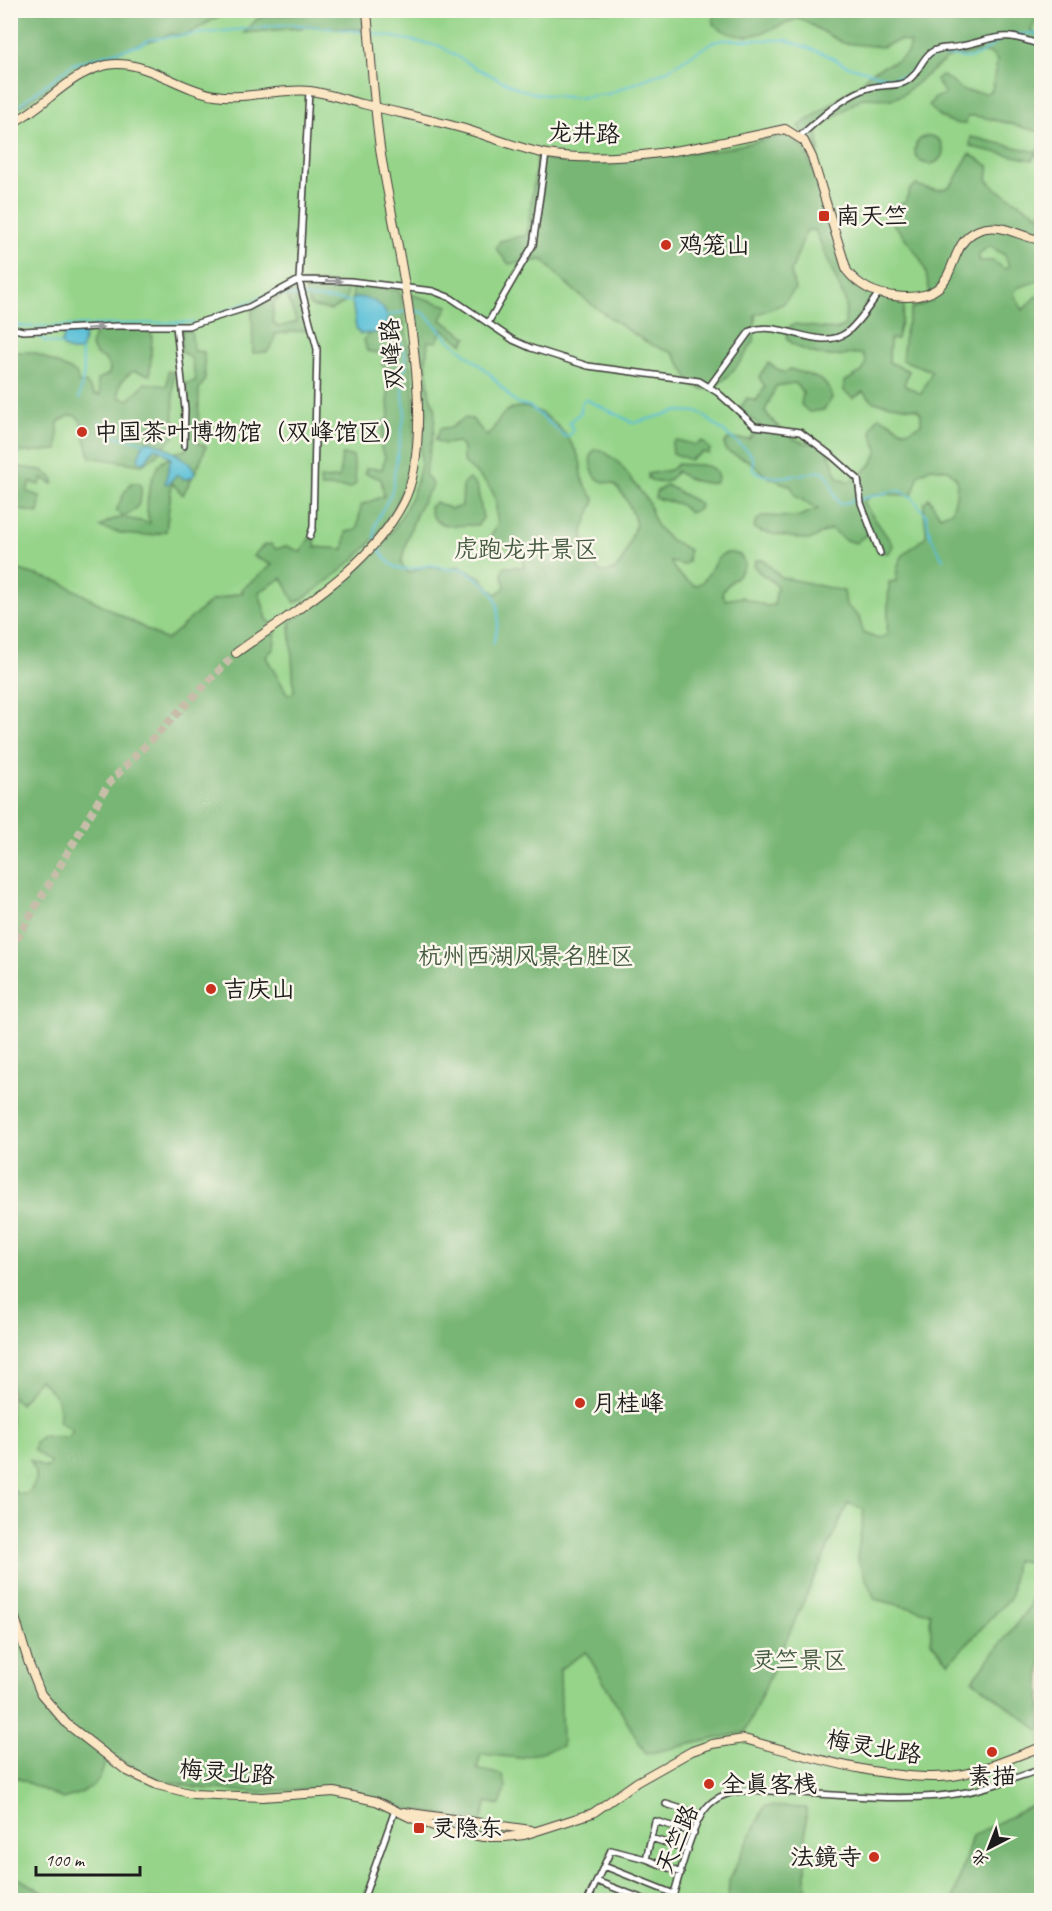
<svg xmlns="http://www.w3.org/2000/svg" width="1052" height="1911" font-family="Caveat,'LXGW WenKai TC',sans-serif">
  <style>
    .green { fill: #95d489; stroke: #587852; stroke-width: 1.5 }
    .forest { fill: #78b675; stroke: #4a6948; stroke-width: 1.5; fill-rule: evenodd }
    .water { fill: #59bfd7; stroke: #3a6e7a; stroke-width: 1.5 }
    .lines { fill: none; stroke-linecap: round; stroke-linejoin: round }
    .stream { stroke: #59bfd7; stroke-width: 2 }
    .secondary-tunnel { stroke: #c7beaa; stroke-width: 8; stroke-dasharray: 8 4; stroke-linecap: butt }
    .street-casing { stroke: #3c3a37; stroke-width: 8 }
    .secondary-casing { stroke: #3c3a37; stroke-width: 10 }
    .street { stroke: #fff; stroke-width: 5 }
    .secondary { stroke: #fbe6c4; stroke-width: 8 }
    .oneway { fill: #999 }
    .poi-dot { fill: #c8321e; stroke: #fbf7ec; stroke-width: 2 }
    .labels { text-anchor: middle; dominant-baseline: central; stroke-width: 5; stroke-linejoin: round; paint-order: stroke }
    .street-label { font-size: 24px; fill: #1c1c1c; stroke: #fbf7ec }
    .poi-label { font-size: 24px; fill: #1c1c1c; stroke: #fbf7ec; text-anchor: start }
    .park-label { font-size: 24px; fill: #465c42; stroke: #fbf7ec }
  </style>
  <rect width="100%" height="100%" fill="#fbf7ec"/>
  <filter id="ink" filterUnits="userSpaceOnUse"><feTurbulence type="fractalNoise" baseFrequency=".0167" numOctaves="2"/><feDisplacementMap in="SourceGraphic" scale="12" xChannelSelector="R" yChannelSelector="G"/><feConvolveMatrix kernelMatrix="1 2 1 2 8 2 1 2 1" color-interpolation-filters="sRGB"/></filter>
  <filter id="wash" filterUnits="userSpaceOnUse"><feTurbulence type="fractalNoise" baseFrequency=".008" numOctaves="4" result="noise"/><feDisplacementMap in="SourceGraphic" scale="24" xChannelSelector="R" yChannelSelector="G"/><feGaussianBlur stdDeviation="1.35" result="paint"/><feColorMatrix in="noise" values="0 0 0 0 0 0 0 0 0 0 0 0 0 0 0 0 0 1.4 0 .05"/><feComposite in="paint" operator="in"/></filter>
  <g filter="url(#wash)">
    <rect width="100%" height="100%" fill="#f2e7cd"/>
    <!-- green -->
    <path class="green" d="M 11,11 L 1041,11 L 1041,1900 L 11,1900 Z"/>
    <!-- forest -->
    <path class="forest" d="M 11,10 L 228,10 L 228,11 L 185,36 L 171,34 L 85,63 L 11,113 Z
      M 714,10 L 1041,11 L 1031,30 L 1041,37 L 1041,132 C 1027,129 978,114 968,116 L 965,124 C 948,124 940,117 929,106 L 934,98 L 945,94 L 936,79 L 942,75 L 964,91 L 987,93 L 992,90 L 997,60 L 990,53 L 975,53 L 948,58 L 902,95 L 892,99 L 862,98 L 817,129 L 819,153 L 799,126 L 862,83 C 873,60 907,69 910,43 L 900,40 L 882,47 L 843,43 L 799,18 C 765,30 746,49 713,24 Z
      M 321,11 L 368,12 L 364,29 L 310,27 L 244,33 L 257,19 L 266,16 Z
      M 787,135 L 803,148 L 810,163 L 853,281 L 872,294 L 903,302 L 904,309 L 897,339 L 890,339 L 889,362 L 909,371 L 904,385 L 921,394 L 932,371 L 902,360 L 905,332 L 912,308 L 932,301 C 929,292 928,283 926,273 C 923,258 899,230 888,218 L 889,209 L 905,202 L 910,189 L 916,185 C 958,200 952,177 970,154 L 989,166 L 987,179 L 995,188 L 1042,217 L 1041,280 L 1017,288 L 1014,294 L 1023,310 L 1036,296 L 1042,300 L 1041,1730 L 1039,1730 L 973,1680 L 1030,1606 L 1035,1563 L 1015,1560 L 1011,1597 L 949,1663 L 931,1642 L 930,1613 L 875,1599 L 857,1558 L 864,1510 L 848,1503 L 745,1732 L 646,1754 L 586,1652 L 560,1669 L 562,1746 L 520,1758 L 481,1754 L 477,1769 L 502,1775 L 506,1787 L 500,1805 L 487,1802 L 481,1821 L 397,1807 L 340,1787 L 259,1792 L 197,1788 L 154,1779 L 113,1756 L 105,1762 C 99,1790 87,1791 63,1799 L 11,1775 L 10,1486 L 18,1494 L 27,1494 C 39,1481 38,1475 30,1460 L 46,1468 L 51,1463 L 34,1450 L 35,1442 L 42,1436 L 67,1438 L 73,1431 L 59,1421 C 63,1401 53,1392 39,1379 L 20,1404 L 11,1396 L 11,571 L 16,569 L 60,582 L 166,640 L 211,601 L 243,592 L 241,590 L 272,565 L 253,556 L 264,545 L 271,544 L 276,549 L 287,546 L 301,552 L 309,539 L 315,537 L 315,547 L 344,549 L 346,532 L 357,530 L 361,505 L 384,496 L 381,479 L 365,473 L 366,468 L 382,469 L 385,457 L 381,449 L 383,422 L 389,418 L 386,366 L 382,365 L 384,354 L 367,351 L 364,340 L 368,334 L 375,333 L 355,297 L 352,300 L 353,285 L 400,291 C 416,398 438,496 340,571 C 326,582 312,594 295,603 L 282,578 L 259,592 L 267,619 L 276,628 L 274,648 L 266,657 L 288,695 L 294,692 L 290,622 C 348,582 406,539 421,465 L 418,359 L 410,294 L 448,306 L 441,320 L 467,337 L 463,344 L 442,329 L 437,342 L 428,341 L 426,363 L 430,397 L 435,407 L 434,431 L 425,474 L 433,485 C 416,507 407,537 401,564 L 409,573 L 425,566 L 448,569 L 458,566 L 482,578 L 491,590 L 497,594 L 505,587 L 502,573 L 504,567 L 524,567 C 523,549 504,546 490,539 L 498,522 C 494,513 498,506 495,498 C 489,480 475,475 463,461 L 463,448 L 458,442 L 445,444 L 435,440 L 441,428 L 451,428 L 464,418 L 472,419 L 487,436 C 496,428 497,418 507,411 C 536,394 573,437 580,461 C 582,466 580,471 581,475 C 583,484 590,493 595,500 C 592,509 584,524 583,532 C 582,541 594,563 599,571 C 626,578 627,541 636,525 C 633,512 626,497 617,487 C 612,481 609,484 604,482 C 591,479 587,458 594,450 L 602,450 L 619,463 L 648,501 L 656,525 L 669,539 L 689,550 L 688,562 L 683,565 L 671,562 C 674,572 687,581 696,586 C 716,577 711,544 740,555 L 745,564 C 741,578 726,581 722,594 L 726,600 L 741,597 L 767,606 L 774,605 L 777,587 C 771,577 760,576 754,566 L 756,560 L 763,560 L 781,577 L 844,591 L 846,605 L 859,617 L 863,633 L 878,639 L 887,635 L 889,582 L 896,581 C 897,551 907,554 926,536 C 927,526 923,515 924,503 L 929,498 L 940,516 L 952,511 L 956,496 L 957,479 L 948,470 L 931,468 L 919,474 L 912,495 L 874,494 L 863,502 L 893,545 L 889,553 L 880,552 L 867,534 L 856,543 L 845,540 L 831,529 L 809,540 L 762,532 L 754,528 L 756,521 L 763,516 L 797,517 L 818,509 L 795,496 L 791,486 L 768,477 L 749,461 L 726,451 L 724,444 L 728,439 L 749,439 L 761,426 L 739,410 L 747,398 L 756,401 L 765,387 L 759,377 L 768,363 L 784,373 L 790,369 C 808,376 829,376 832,398 L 824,410 L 809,412 L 801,405 L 803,393 L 795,383 L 776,386 L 765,411 C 775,425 788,439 806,443 C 812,445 819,441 824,446 C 831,453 834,469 838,477 L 848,482 C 863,473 874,466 878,449 C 871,436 868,428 879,417 C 898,422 899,440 921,424 L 921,414 L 917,409 L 874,402 L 863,392 L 853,398 L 844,391 L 844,382 L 863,371 L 866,361 L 863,355 C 853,351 849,356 839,356 C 823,357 797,351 787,338 L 788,328 L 795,324 L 836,330 L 845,325 L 846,303 L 815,230 L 806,231 L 791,272 L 795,289 L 783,304 L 755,315 C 755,322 756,335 753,342 C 745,357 716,399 697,387 C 686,380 681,363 673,353 C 649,346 639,337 619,324 C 590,304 566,286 543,260 L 509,264 L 496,249 L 500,241 L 527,235 L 537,157 L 557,162 L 713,151 ZM 989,246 L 1005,255 L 1009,267 L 1005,269 L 993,261 L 979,261 L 979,254 Z
      M915 150a14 14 0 1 1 28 0a14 14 0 1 1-28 0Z
      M 971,137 L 1037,152 L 1041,142 L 1041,166 L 1037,153 L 1032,160 L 976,148 L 970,146 Z
      M 303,283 L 348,284 L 346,302 L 331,310 L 310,306 Z
      M 294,290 L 308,324 L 307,330 L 275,334 L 274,342 L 267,352 L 253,353 L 252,308 L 285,293 L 273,304 L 273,322 L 278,327 L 297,322 L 287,297 L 288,292 Z
      M 144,329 L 152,335 L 150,375 L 133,371 C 124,378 115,385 120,398 L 129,400 L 145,383 L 167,386 L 168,371 L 173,372 L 174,437 L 152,459 L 142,465 L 90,457 L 81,422 L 78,417 L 71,415 L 58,422 L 58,450 L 11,453 L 10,352 L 33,352 L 76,373 L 79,383 L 86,383 L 95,395 L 100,395 L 97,380 L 109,374 L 110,368 L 104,358 L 97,356 L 91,346 L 96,331 Z
      M 182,330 L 191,331 L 194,351 L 204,352 L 205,380 L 199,389 L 198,443 L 206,446 C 201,465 191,478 183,495 L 172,483 L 166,531 C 146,540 120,534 100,527 C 118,512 131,520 150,523 C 143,505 150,474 163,460 L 173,458 L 173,453 L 186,450 L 189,410 L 186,383 L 196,381 L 191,358 L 181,351 Z
      M 676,440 L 696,445 L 702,441 L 710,449 L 709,454 L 703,452 L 690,460 L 673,453 L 672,443 Z
      M 342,455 L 353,456 L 356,484 L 351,488 L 321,487 L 320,479 L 339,478 Z
      M 678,464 C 692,466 715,460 718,478 L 715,483 C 703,484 686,480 677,471 C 669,483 661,486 648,478 L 648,474 L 670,470 Z
      M 10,466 L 42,470 L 54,479 L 53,484 L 42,478 L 40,485 L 30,482 L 27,492 L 40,496 L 39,513 L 11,508 Z
      M 469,479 L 477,486 L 483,518 L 478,525 C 460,525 431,531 430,507 L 436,502 L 451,509 L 462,506 L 463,484 Z
      M 131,483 L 140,483 C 144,499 138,513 122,516 L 116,511 L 124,493 Z
      M 667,485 L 700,504 L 699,509 L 690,513 L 679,504 L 655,498 L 656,492 Z
      M 1041,1801 L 1041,1900 L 953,1900 L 972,1836 Z
      M 765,1806 L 806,1808 L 806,1900 L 728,1900 L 729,1880 Z
      M 10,1874 L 11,1874 L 57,1900 L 11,1900 Z"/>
    <!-- water -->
    <path class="water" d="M 355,297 C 373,298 392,306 386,329 L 375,333 L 360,334 L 356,328 L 352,300 Z
      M 86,331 L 81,351 L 70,351 L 61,345 L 65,332 Z
      M 149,441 C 161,444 194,461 195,474 L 191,478 L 184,479 L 177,474 L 168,484 L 165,483 L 171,458 L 159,449 L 154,448 L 145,462 L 139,461 L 138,457 L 144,443 Z"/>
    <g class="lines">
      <!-- stream -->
      <path class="stream" d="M 372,33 L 440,46 L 474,67 L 519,89 L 537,94 L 577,98 L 608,94 L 666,71 L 713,42 L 724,40 L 786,40 L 825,54 L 847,66 L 890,78 L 906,76 L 917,67
        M 1011,35 L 1034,33 L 1042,37
        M 926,60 C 942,51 951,58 967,58 C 980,57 991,46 1001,39
        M 10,112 L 73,64 L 139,45 L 151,39 L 290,24 L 366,32
        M 277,294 L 355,302
        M 412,310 L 424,313 L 448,339 L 489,373 L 512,399 L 519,404 L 529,406 L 566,437 L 571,434 L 573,429 L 569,423 L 581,412 L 581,404 L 585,399 L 634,423 L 678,411 L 699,412 L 749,452 L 753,459 L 753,470 C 773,484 802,473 823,471 C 836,482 830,495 840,504 L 897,490 L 911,496 L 926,515 L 930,535 L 943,559
        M 221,313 L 272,293
        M 386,316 L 407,311
        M 10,324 L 26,327 L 193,322
        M 35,332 L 45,341 L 61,345
        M 79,399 L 84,371 L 81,351
        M 100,422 C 109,440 127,437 144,443
        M 375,539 C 371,514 396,501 394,475 L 405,412 L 401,376 L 406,365 L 405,353 L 397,336 L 386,326
        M 377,544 C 381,553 387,564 398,568 C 407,571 420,567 429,565 C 436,564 441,568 447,569 C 452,570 456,568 461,569 C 468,571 471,575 477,578 C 503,595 501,618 493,644"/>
    </g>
  </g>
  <g filter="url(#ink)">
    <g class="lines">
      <!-- secondary-tunnel -->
      <path class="secondary-tunnel" d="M 10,950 L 109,783 L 236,653"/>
      <defs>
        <path id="street" d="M 309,91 L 299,280 L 317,349 L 313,527 L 310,536
          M 799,137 C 818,120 839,100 863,90 C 877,84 893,87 903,83 C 917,78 920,61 930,53 C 939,46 950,49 961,46 C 998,38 1003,30 1042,46
          M 488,323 L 533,245 L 546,154
          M 176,326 L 185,409 L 184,446
          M 10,328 L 23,331 L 118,326 L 188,326 L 249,307 L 299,280 L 350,281 L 433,291 L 451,298 L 513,340 L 531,348 L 588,366 L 699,381 L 717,392 L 755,426 L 800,432 L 832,456 L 858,479 L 861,503 L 880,553
          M 709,387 L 750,331 C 781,319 819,352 846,333 C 859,323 869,306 879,293
          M 666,1804 L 701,1815
          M 651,1838 L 688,1850
          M 646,1859 L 681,1873
          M 604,1866 L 674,1894
          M 599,1882 L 646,1900
          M 363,1900 L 395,1810
          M 588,1900 L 611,1850 L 646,1859 L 655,1821 L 694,1833
          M 672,1900 C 679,1878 692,1823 707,1807 C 725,1786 760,1790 785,1792 C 841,1795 913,1803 967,1792 C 992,1787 1017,1777 1042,1769"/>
        <path id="secondary" d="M 10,124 C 45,108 68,73 107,65 C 144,58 179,90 215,95 C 247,100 278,88 310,91 C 327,93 346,100 363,104 C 398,113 433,120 468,130 C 494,138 520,149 547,154 C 623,166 711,145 785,129 L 804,141 L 812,157 L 847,271 C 859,286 875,294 894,296 C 967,305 940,245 979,230 C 1002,221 1020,238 1042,240
          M 236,653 C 295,610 368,570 403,503 C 442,428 395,239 381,155 C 374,107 371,59 367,10
          M 10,1601 L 29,1664 L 41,1694 L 67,1724 L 127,1771 L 157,1785 L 193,1794 L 262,1797 L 334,1792 L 376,1801 L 411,1818 L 448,1831 L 484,1837 L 505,1837 L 524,1835 L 593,1813 L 637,1782 L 692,1751 L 712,1744 L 744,1739 C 802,1755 900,1785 958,1775 C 987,1770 1014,1756 1042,1747
          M 404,1812 L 531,1830"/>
      </defs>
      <!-- street casing -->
      <use href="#street" class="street-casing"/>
      <!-- secondary casing -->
      <use href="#secondary" class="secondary-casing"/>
      <!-- street -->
      <use href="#street" class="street"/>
      <!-- secondary -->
      <use href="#secondary" class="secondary"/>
    </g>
    <!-- one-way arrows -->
    <defs><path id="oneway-solid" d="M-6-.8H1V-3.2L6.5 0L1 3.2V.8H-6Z" transform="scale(1.5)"/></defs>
    <g class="oneway">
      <use href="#oneway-solid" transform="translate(334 281) rotate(1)"/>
      <use href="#oneway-solid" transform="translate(95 328) rotate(-4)"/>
    </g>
  </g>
  <!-- markers -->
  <g class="poi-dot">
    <rect x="818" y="210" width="12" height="12" rx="3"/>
    <circle cx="666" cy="245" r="6"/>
    <circle cx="82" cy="432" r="6"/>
    <circle cx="211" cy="989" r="6"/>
    <circle cx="580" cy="1403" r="6"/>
    <circle cx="992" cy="1752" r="6"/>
    <circle cx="709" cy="1784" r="6"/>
    <rect x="413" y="1822" width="12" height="12" rx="3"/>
    <circle cx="874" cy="1857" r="6"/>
  </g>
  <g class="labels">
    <!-- street labels -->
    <g class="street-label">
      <text transform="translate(584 133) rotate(2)">龙井路</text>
      <text transform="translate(392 354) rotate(-95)">双峰路</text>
      <text transform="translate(874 1747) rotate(10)">梅灵北路</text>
      <text transform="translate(227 1772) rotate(4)">梅灵北路</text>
      <text transform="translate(677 1839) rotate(-67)">天竺路</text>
    </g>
    <!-- poi labels -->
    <g class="poi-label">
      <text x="836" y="216">南天竺</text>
      <text x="678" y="245">鸡笼山</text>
      <text x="94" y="432">中国茶叶博物馆（双峰馆区）</text>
      <text x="223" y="989">吉庆山</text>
      <text x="592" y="1403">月桂峰</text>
      <text x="992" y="1776" text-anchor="middle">素描</text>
      <text x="721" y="1784">全真客栈</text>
      <text x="431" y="1828">灵隐东</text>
      <text x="862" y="1857" text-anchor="end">法鏡寺</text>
    </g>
    <!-- park labels -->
    <g class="park-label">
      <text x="526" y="549">虎跑龙井景区</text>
      <text x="526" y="956">杭州西湖风景名胜区</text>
      <text x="799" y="1660">灵竺景区</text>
    </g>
  </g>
  <!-- margin -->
  <rect width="1052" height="1911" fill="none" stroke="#fbf7ec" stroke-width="36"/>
  <!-- north arrow -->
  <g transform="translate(989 1848) rotate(222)" stroke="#fbf7ec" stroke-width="4.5" paint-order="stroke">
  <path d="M0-4.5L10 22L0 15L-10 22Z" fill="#1c1c1c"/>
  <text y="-9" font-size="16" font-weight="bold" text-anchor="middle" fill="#1c1c1c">北</text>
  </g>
  <!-- scale -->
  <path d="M36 1866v9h104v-9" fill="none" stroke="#1c1c1c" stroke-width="3"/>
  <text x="45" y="1866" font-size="18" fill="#1c1c1c" stroke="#fbf7ec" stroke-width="4.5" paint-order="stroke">100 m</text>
</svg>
